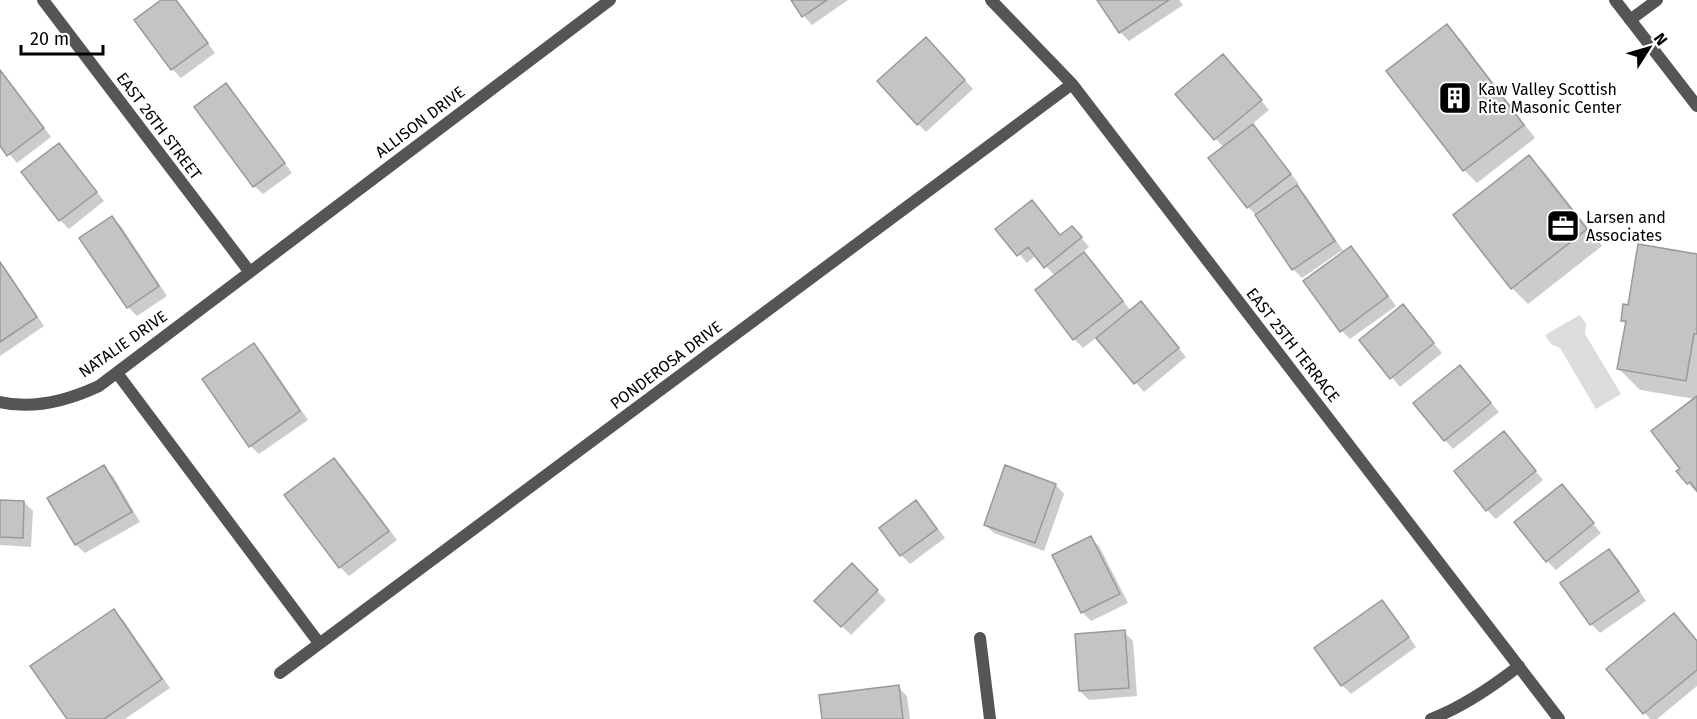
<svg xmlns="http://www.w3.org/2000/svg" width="1697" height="719" font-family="'Fira Sans',sans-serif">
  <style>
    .green { fill: #dcdcdc }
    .shadow { fill: #0003 }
    .building { fill: #c4c4c4; stroke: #999; stroke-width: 1.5 }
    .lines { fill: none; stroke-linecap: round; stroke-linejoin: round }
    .street { stroke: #555; stroke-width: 12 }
    .labels { text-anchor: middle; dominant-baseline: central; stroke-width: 4.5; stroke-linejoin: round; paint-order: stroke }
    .poi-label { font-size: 16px; fill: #000; stroke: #fff; text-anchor: start }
    .street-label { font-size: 16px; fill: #000; stroke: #fff }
  </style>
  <rect width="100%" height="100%" fill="#fff"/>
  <!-- green -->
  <path class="green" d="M 1580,315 L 1586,324 L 1585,334 L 1621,394 L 1596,409 L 1560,348 L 1551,344 L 1545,335 Z"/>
  <!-- shadow -->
  <path class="shadow" d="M 163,0 L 176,0 L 179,3 L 215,53 L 181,78 L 172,69 L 136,20 Z
    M 793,0 L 848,0 L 812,25 L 804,16 Z
    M 1099,0 L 1179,0 L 1183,5 L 1129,41 L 1120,32 Z
    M 1447,26 L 1460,39 L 1535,138 L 1477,183 L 1464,170 L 1388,71 Z
    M 935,47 L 973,89 L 926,132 L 918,124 Z
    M 1232,65 L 1269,110 L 1251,125 L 1261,135 L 1299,184 L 1296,186 L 1306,196 L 1344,252 L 1350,248 L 1359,256 L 1396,306 L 1350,339 L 1342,331 L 1343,253 L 1341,251 L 1302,278 L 1293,269 L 1257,216 L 1248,207 L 1211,158 L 1224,148 L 1177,94 Z
    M 0,72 L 9,81 L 51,137 L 17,163 L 0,143 Z
    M 225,85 L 234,94 L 292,173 L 263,194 L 254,186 Z
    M 67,154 L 104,201 L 69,229 L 60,220 L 23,173 Z
    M 1529,157 L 1545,173 L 1602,246 L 1528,304 L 1512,288 Z
    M 112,218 L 121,226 L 167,296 L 137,316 L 128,307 L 81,238 Z
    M 997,229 L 1061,237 L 1080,236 L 1089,247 L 1083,252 L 1093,262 L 1131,311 L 1149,312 L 1186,357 L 1144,392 L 1097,337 L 1083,348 L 1074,339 L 1055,276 L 1036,255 L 1027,263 Z
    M 1697,256 L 1697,493 L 1678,472 L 1682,469 L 1695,399 L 1640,390 L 1619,369 L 1627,325 L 1622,320 L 1629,307 Z
    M 0,263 L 6,269 L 44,326 L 0,356 Z
    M 1403,306 L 1442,353 L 1400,387 L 1361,340 Z
    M 254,345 L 263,354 L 308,420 L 259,454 L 250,446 Z
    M 1460,367 L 1499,412 L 1453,449 L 1445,440 Z
    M 1512,442 L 1543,480 L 1496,519 L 1487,510 Z
    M 334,460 L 343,468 L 397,540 L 349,576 L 340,567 L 286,496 Z
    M 104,467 L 113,476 L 140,522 L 85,553 L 76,545 Z
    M 1056,485 L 1064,494 L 1044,551 L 994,533 L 985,525 Z
    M 1562,486 L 1601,533 L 1556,570 L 1547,561 Z
    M 0,501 L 24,502 L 33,511 L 31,547 L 0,545 Z
    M 916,502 L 925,511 L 945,538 L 910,564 L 901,555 L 881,528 Z
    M 1091,538 L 1099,546 L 1128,603 L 1091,621 L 1082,612 Z
    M 1609,551 L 1618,559 L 1646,601 L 1600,633 L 1591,624 L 1563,583 Z
    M 852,566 L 886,600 L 851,635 L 817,601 Z
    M 1381,602 L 1390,610 L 1416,647 L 1351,694 L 1342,685 Z
    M 114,611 L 123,620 L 170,688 L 125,719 L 69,719 Z
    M 1124,632 L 1133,641 L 1137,696 L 1089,700 L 1080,691 Z
    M 1697,641 L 1697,686 L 1657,719 L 1650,719 L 1645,713 L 1608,669 Z
    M 898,687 L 907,696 L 910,719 L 824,719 Z"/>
  <!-- building -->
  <path class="building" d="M 161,0 L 176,0 L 208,43 L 171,70 L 134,20 Z
    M 791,0 L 827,0 L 802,17 Z
    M 1097,0 L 1169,0 L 1119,33 Z
    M 1447,24 L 1524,125 L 1463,171 L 1386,71 Z
    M 926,37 L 965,80 L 917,125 L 877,81 Z
    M 1223,54 L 1262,100 L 1214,140 L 1175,94 Z
    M 0,70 L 44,128 L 7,156 L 0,146 Z
    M 226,83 L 285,163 L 253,187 L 194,107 Z
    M 1253,124 L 1291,174 L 1247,208 L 1208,158 Z
    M 59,143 L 97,192 L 59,221 L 21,172 Z
    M 1529,155 L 1587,229 L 1511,289 L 1453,215 Z
    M 1297,185 L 1335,241 L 1292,270 L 1255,215 Z
    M 1032,200 L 1060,235 L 1072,226 L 1082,237 L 1044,268 L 1028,247 L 1017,256 L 995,229 Z
    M 112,216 L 159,286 L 127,308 L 79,238 Z
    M 1638,244 L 1697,254 L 1697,334 L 1694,334 L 1686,381 L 1617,369 L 1626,321 L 1621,321 L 1623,304 L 1628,305 Z
    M 1351,246 L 1388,296 L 1340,332 L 1303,281 Z
    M 1084,252 L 1123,301 L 1073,340 L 1035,290 Z
    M 0,262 L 37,317 L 0,342 Z
    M 1141,301 L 1179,348 L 1134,384 L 1096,338 Z
    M 1403,304 L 1434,343 L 1390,379 L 1359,340 Z
    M 254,343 L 300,411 L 249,447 L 202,379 Z
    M 1460,365 L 1491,403 L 1444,441 L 1413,403 Z
    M 1697,396 L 1697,491 L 1690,482 L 1687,484 L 1676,471 L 1680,469 L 1651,431 Z
    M 1504,431 L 1536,471 L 1486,511 L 1454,471 Z
    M 334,458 L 389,531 L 339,568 L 284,495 Z
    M 104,465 L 132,512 L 75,545 L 47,498 Z
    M 1005,465 L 1056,484 L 1035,543 L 984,525 Z
    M 1562,484 L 1594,523 L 1546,562 L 1514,522 Z
    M 0,500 L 24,501 L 23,538 L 0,537 Z
    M 916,500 L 937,529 L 900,556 L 879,528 Z
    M 1091,536 L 1120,594 L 1081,613 L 1052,555 Z
    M 1609,549 L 1639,591 L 1590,625 L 1560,583 Z
    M 852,563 L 878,590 L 841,627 L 814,601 Z
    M 1382,600 L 1409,637 L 1341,686 L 1314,648 Z
    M 114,609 L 162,679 L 104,719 L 67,719 L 30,666 Z
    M 1674,613 L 1697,641 L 1697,670 L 1643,714 L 1606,669 Z
    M 1125,630 L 1129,688 L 1079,691 L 1075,634 Z
    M 899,685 L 903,719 L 822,719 L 819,695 Z"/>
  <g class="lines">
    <!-- street -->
    <path class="street" d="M 43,0 L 249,271
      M 991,0 L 1072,84 L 1559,719
      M 1615,0 L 1697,106
      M 1630,20 L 1657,0
      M 117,373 L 319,643
      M 0,402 C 34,410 69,400 99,386 L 610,0
      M 980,638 L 990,719
      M 280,673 L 1072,84
      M 1431,719 C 1463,707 1492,687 1519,666"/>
  </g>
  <!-- icons -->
  <defs>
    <symbol id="building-square" viewBox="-11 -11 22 22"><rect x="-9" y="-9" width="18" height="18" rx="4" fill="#000" stroke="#fff"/><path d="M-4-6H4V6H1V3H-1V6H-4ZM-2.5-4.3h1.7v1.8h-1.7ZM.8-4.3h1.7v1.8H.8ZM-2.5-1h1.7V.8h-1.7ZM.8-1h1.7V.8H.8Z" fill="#fff"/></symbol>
    <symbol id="office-square" viewBox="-11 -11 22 22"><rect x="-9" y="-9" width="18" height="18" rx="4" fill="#000" stroke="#fff"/><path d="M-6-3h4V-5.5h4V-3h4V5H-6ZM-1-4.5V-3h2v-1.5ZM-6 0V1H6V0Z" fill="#fff"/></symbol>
  </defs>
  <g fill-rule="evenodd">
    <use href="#building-square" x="1436" y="79" width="38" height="38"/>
    <use href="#office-square" x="1544" y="207" width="38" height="38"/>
  </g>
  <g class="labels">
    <!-- poi labels -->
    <g class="poi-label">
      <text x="1478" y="89">Kaw Valley Scottish<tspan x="1478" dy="18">Rite Masonic Center</tspan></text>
      <text x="1586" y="217">Larsen and<tspan x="1586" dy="18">Associates</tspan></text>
    </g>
    <!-- street labels -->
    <g class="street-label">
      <text transform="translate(420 122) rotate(-37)">ALLISON DRIVE</text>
      <text transform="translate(159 126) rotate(53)">EAST 26TH STREET</text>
      <text transform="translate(123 344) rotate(-35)">NATALIE DRIVE</text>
      <text transform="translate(1293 345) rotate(52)">EAST 25TH TERRACE</text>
      <text transform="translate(666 365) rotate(-37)">PONDEROSA DRIVE</text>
    </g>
  </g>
  <!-- north arrow -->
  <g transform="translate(1649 48) rotate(53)" stroke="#ffffff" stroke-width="4.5" paint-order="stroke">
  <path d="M0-4.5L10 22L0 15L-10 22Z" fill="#000000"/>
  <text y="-9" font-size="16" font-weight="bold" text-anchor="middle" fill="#000000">N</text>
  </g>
  <!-- scale -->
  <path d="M21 45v9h82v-9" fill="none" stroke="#000000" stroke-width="3"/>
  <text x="30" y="45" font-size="18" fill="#000000" stroke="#ffffff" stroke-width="4.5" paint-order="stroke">20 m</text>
</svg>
